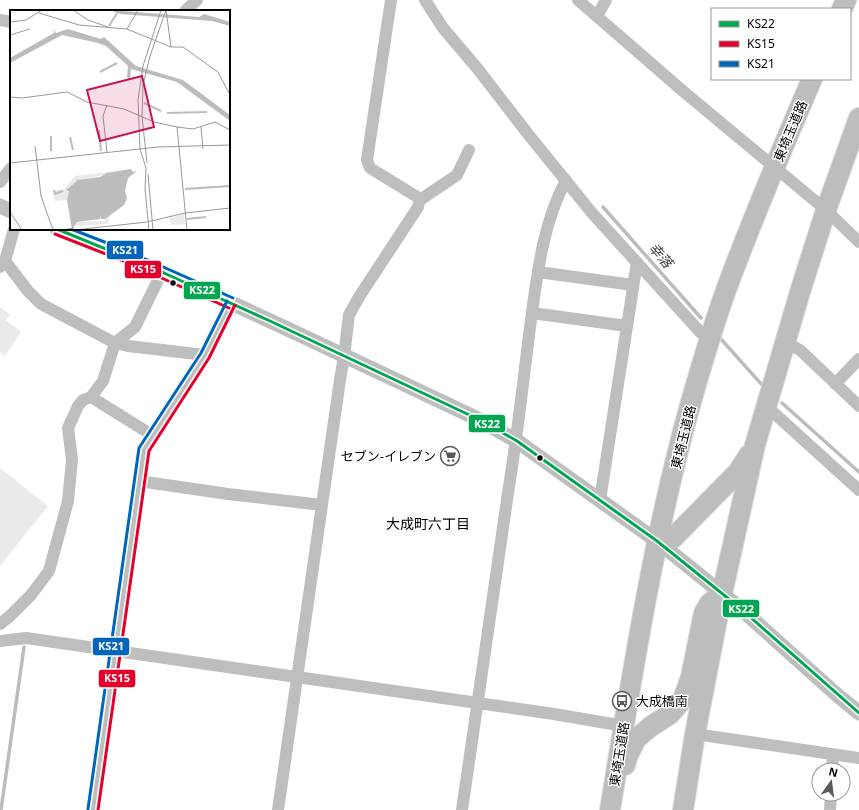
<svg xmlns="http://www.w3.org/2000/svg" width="859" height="810" font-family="'Noto Sans','Noto Sans JP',sans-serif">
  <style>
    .green { fill: #eaeaea }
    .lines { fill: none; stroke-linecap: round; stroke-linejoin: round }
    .stream { stroke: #bcbcbc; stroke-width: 3.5 }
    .trunk-casing { stroke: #dbdbdb; stroke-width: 22 }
    .minor { stroke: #bebebe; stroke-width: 12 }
    .tertiary { stroke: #bebebe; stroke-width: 15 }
    .trunk { stroke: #bdbdbd; stroke-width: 20 }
    .bus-1-casing { stroke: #fff; stroke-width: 6 }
    .bus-2-casing { stroke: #fff; stroke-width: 6 }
    .bus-3-casing { stroke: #fff; stroke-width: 6 }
    .bus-1 { stroke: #00a651; stroke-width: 3 }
    .bus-2 { stroke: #e4002b; stroke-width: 3 }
    .bus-3 { stroke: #0065bd; stroke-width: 3 }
    .bus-dot { fill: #000; stroke: #fff; stroke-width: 1.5 }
    .labels { text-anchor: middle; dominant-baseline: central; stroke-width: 3; stroke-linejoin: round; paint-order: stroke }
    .street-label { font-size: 13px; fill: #000; stroke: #fff }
    .poi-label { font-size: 13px; fill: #000; stroke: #fff; text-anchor: end }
    .water-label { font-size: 14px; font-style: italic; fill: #414141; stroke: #fff }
    .neighbourhood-label { font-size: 14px; fill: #000; stroke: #fff }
    .inset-river { fill: none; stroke: #bcbcbc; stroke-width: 2 }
    .inset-road { fill: none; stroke: #999; stroke-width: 1 }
    .view { fill: #c2185b; fill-opacity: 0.15; stroke: #c2185b; stroke-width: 2 }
    .inset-edge { fill: none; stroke: #000; stroke-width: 2 }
    .line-badge { stroke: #fff; stroke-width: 1.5 }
    .badge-label { font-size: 11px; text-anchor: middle; font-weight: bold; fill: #fff }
  </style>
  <rect width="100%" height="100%" fill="#fff"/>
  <!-- green -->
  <path class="green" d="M 0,307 L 10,315 L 6,320 L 21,332 L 5,356 L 0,352 Z
    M 0,468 L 48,506 L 0,566 Z"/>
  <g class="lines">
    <!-- stream -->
    <path class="stream" d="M 603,207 L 701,318
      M 720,338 L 764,387
      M 782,403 L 859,472
      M 1,810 L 24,647"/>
    <defs>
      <path id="trunk" d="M 842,9 L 846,0
        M 657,541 L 666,541 L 673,538 L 738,472 L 749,455
        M 625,765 L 628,755 L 636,739 L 650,727 L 670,714 L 683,699 L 691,677 L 704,613 L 709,604 L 720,595
        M 610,810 C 632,675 653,540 689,409 C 702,363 715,318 732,274 C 757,208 784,144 812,79
        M 683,810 L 695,734 L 722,594 L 755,445 L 800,292 L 826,210 L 859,118"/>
    </defs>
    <!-- trunk casing -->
    <use href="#trunk" class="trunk-casing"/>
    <!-- minor -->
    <path class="minor" d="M 391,0 L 367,160 L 370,168 L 419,198 L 423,198 L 457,175 L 469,150
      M 425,0 L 443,28 L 477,68 L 528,134 L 592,213 L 701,333 L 711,336
      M 578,0 L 684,92 L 826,210 L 859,242
      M 185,11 L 197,0
      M 597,16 L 606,0
      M 0,20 L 11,22
      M 0,182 L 11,168
      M 5,261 L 28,291 L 41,304 L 115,343 L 128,346 L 205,355
      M 0,267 L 5,261 L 14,229
      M 538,272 L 633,285
      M 532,313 L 627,326
      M 785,342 L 800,350 L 859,406
      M 835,384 L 859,359
      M 91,397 L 152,435
      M 765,408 L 775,414 L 859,490
      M 139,481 L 228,494 L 322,505
      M 600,500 L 637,262
      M 0,624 L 10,616 L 31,595 L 49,571 L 68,501 L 72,460 L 68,428 L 78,406 L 83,400 L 91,397 L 103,381 L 115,343 L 135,327 L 162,272
      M 0,641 L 26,638 L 554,714 L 624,726
      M 695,734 L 859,758
      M 832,770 L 833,755
      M 278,810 L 340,380 L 344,356 L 349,315 L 359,297 L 418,207 L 420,198
      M 462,810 L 508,493 C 517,438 523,383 530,327 C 537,277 542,225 566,180
      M 830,810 L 831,794"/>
    <!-- tertiary -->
    <path class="tertiary" d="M 0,206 L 11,211
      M 57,229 C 201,285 340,354 480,420 L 517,441 L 657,541 L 740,608 L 836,694 L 859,713
      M 93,810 L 144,449 L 205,355 L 231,303"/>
    <!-- trunk -->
    <use href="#trunk" class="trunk"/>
    <defs>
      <path id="bus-1" d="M 57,229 L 164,273 L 270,321 L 480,420 L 517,441 L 657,541 L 740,608 L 859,713"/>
      <path id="bus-2" d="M 55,234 L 121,260 L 229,308
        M 98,810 L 149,451 L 209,358 L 235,305"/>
      <path id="bus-3" d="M 71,229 L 125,250 L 233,298
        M 88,809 L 139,448 L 201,353 L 227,301"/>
    </defs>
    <!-- bus-1 casing -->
    <use href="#bus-1" class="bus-1-casing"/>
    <!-- bus-2 casing -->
    <use href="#bus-2" class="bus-2-casing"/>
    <!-- bus-3 casing -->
    <use href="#bus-3" class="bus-3-casing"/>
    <!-- bus-1 -->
    <use href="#bus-1" class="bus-1"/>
    <!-- bus-2 -->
    <use href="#bus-2" class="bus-2"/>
    <!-- bus-3 -->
    <use href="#bus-3" class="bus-3"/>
  </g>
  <!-- icons -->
  <defs>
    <symbol id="supermarket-ring" viewBox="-11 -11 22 22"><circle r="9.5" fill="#fff" stroke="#595959" stroke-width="1.5"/><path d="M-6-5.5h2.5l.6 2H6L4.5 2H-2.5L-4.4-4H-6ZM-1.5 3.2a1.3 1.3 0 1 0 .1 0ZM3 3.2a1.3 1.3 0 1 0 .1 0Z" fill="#595959"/></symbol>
    <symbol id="bus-ring" viewBox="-11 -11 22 22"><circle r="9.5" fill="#fff" stroke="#595959" stroke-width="1.5"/><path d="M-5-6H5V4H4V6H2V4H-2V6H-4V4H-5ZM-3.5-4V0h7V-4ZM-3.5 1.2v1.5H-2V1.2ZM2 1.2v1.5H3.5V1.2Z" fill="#595959"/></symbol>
  </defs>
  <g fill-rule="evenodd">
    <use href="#supermarket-ring" x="439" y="445" width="22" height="22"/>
    <use href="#bus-ring" x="611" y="690" width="22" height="22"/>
  </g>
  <!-- markers -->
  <g class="bus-dot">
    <circle cx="173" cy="283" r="3.5"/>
    <circle cx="540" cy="458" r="3.5"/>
  </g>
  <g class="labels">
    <!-- street labels -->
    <g class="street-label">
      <text transform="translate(790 131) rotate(-67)">東埼玉道路</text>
      <text transform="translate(683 437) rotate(-76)">東埼玉道路</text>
      <text transform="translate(619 754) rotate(-81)">東埼玉道路</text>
    </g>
    <!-- poi labels -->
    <g class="poi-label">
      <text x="436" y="456">セブン-イレブン</text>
      <text x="636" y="701" text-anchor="start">大成橋南</text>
    </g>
    <!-- water labels -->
    <g class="water-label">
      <text transform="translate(661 255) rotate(49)">幸落</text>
    </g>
    <!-- neighbourhood labels -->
    <g class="neighbourhood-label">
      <text x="428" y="523">大成町六丁目</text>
    </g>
  </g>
  <!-- overview -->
  <g transform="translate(10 10)">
    <rect width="220" height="220" fill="#fff"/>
    <path d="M 115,160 L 67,171 L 60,177 L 57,190 L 45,191 L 43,181 L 54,179 L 65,166 ZM 111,198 L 100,205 L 98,214 L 65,216 L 68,212 L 94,211 L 99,204 ZM 174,204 L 175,214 L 161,215 L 159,208 Z" fill="#eaeaea"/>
    <path d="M 100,0 L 189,7 L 194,4 L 220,12 L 220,16 L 202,11 L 110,4 ZM 58,19 L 91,29 L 94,27 L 126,56 L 173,70 L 220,105 L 220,111 L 167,72 L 121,59 L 120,70 L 117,67 L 118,56 L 96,36 L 88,33 L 52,25 L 0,53 L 0,48 L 44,23 L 44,20 L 46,23 ZM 121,159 L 123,162 L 127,161 L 118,168 L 115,181 L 117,188 L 114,195 L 95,209 L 91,209 L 90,205 L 90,209 L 67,212 L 62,220 L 57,190 L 59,181 L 56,180 L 67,171 L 66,168 L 68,170 L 90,167 L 97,163 Z" fill="#bcbcbc"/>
    <path class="inset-river" d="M 99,16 L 107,3M 90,62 L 107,53M 134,93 L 151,101M 157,103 L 197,102M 89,120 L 91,141M 60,127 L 63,140M 41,141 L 41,126M 175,179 L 220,176M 44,180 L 45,184 L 53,181M 177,209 L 196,207"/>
    <path class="inset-road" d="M 63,0 L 78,10 L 98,17M 156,0 L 161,37 L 173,37 L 208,62 L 220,85M 29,3 L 69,15 L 117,19 L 161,37M 0,12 L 16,10 L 32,0M 117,19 L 128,0M 0,25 L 20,19M 0,87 L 12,88 L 57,82 L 77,92 L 114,99 L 144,112 L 167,117M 97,95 L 93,106 L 97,142M 191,117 L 193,139M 25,136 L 31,186 L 43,220M 0,153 L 148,137 L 220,135M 137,153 L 132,106 L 133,75 L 140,46 L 156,0M 138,164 L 143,220M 0,202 L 12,220M 175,203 L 220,198M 51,220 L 64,218M 64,220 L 137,212 L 175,203M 139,220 L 135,179 L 136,158 L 130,139 L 128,90 L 133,56 L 151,0M 177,220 L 167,117 L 183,119 L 205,112 L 220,120"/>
    <path class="view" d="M 132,66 L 144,117 L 90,131 L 77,80 Z"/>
    <rect width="220" height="220" class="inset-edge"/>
  </g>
  <g class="line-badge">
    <rect x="106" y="240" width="38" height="20" rx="4" fill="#0065bd"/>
    <rect x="124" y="260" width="38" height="19" rx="4" fill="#e4002b"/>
    <rect x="183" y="281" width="38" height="19" rx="4" fill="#00a651"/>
    <rect x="468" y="414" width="38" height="19" rx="4" fill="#00a651"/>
    <rect x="722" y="599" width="38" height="19" rx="4" fill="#00a651"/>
    <rect x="92" y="637" width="38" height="19" rx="4" fill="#0065bd"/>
    <rect x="98" y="669" width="38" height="19" rx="4" fill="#e4002b"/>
  </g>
  <g class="badge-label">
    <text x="125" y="254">KS21</text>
    <text x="143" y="273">KS15</text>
    <text x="202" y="294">KS22</text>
    <text x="487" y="428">KS22</text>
    <text x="741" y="613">KS22</text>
    <text x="111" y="650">KS21</text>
    <text x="117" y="682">KS15</text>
  </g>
  <!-- legend -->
  <rect x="711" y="8" width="140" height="72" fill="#ffffff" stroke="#999999"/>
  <rect x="719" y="21" width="20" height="6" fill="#00a651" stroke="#999999"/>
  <text x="747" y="28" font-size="12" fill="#000000">KS22</text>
  <rect x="719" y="41" width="20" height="6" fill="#e4002b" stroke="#999999"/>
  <text x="747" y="48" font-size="12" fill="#000000">KS15</text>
  <rect x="719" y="61" width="20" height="6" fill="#0065bd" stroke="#999999"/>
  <text x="747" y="68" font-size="12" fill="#000000">KS21</text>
  <!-- north arrow -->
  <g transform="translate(831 782) rotate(14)"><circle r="19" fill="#ffffff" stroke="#999999"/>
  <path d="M0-3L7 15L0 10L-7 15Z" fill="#595959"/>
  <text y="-6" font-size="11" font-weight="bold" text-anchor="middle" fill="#000000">N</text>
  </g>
</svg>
